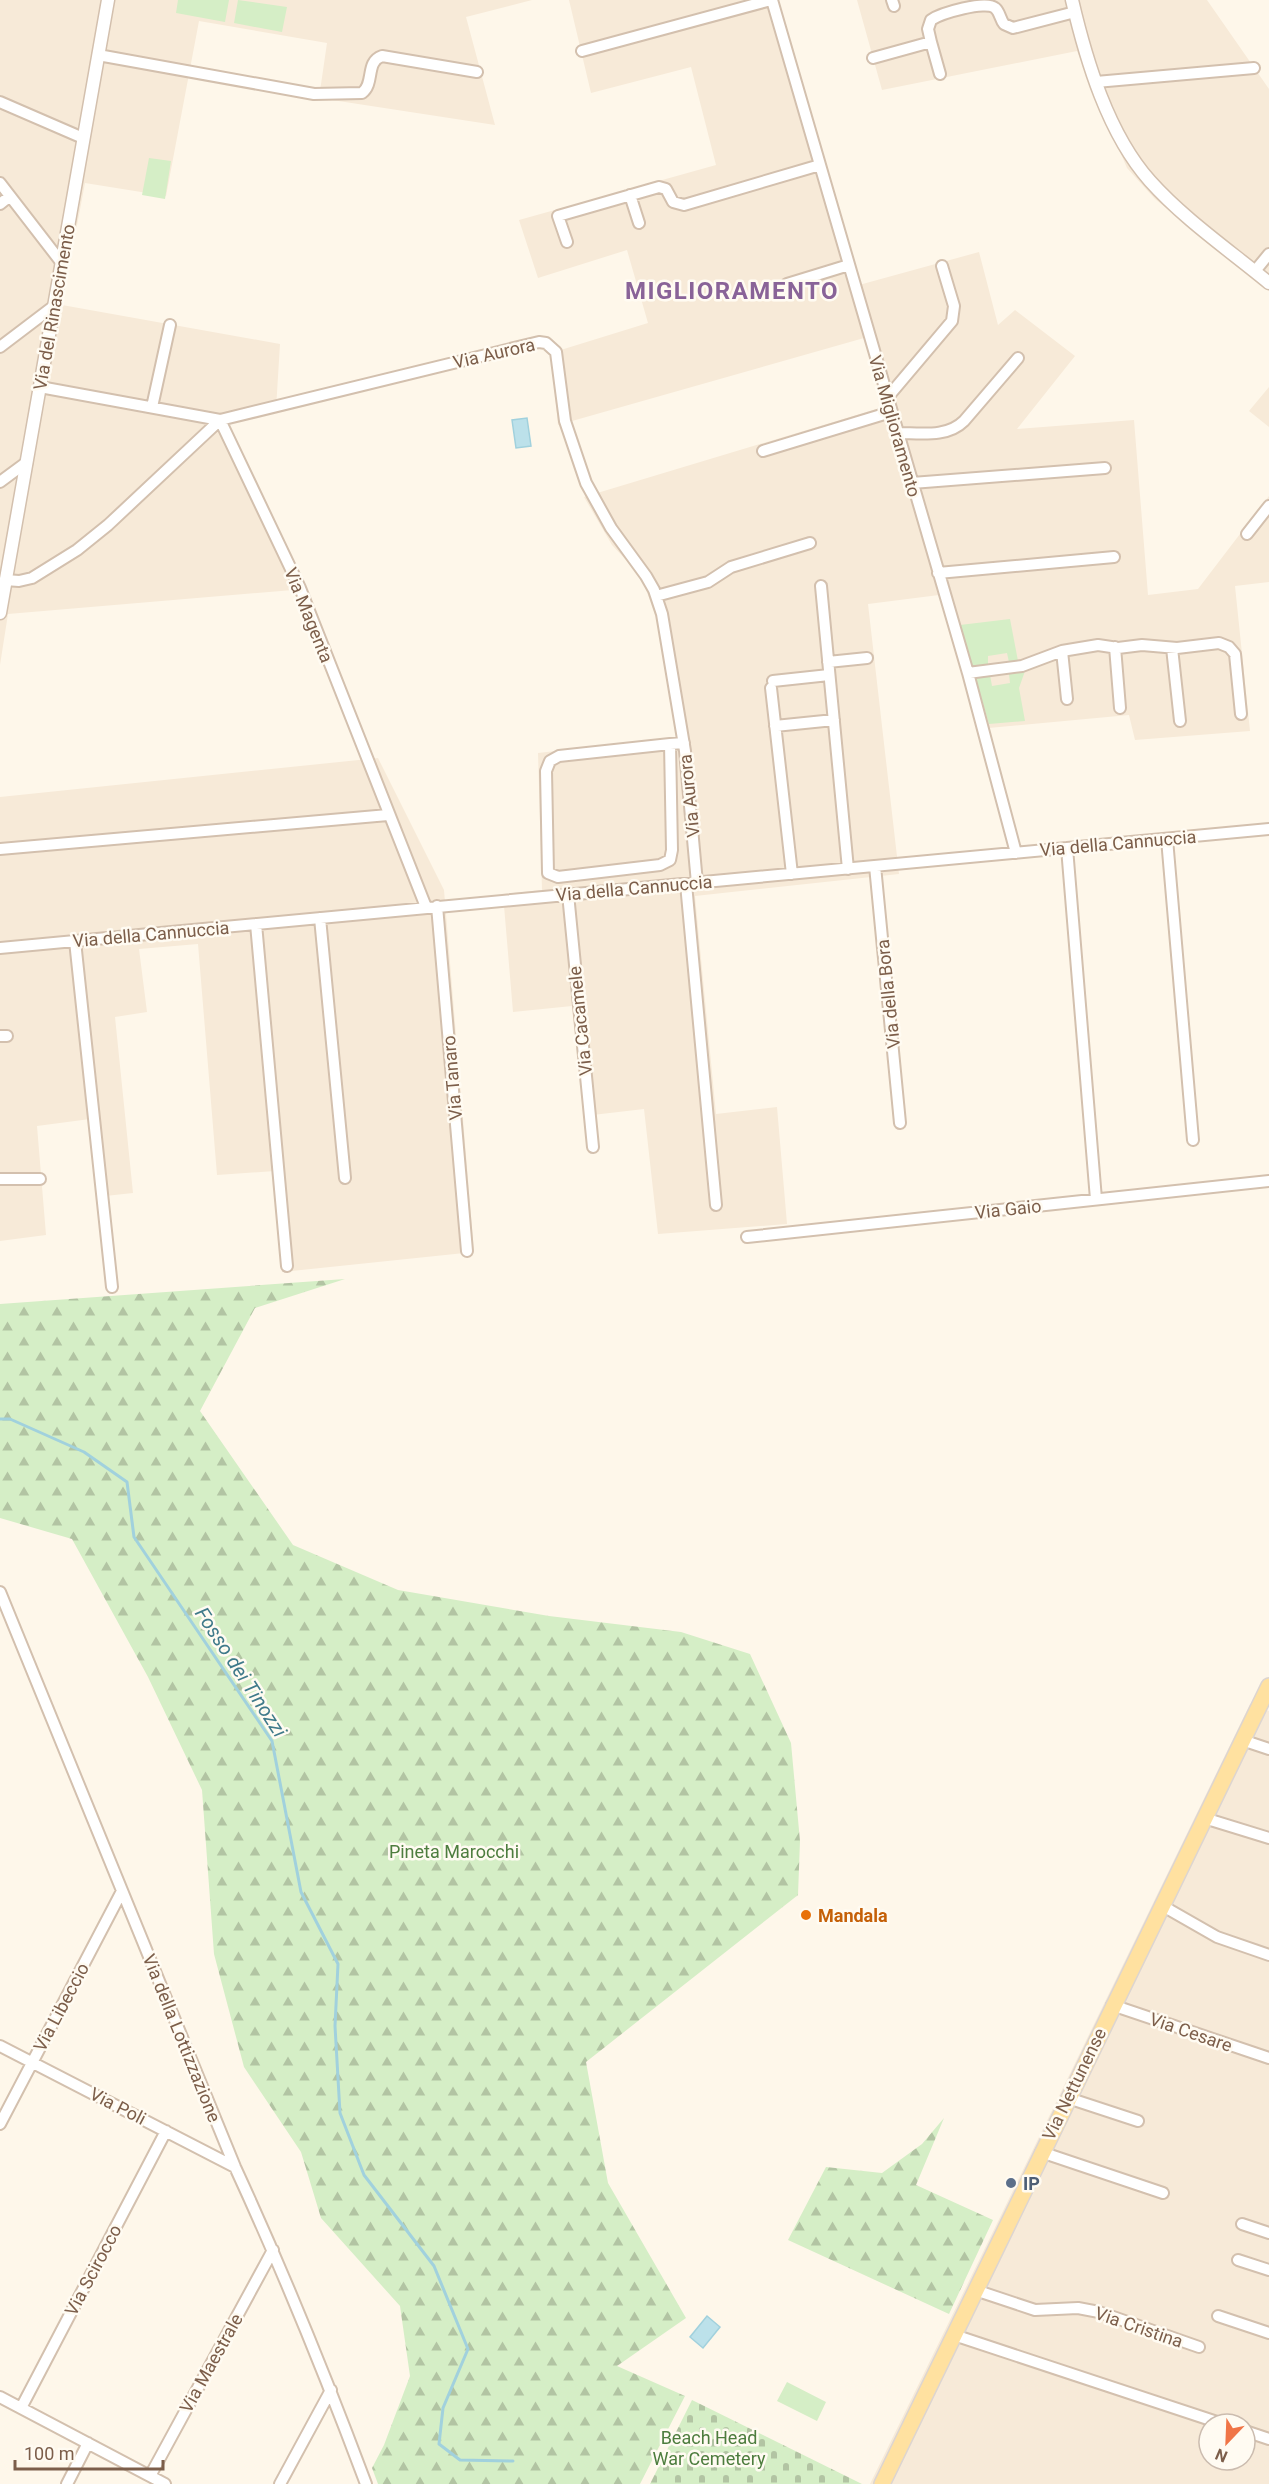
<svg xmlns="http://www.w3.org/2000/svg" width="1269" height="2484" font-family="Roboto,sans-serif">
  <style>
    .residential { fill: #f7ead8; fill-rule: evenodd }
    .green { fill: #d5eec6 }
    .forest { fill: url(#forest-firs) }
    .cemetery { fill: url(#cemetery-stones) }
    .water { fill: #bce1ea; stroke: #a1d1dd; stroke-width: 1.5 }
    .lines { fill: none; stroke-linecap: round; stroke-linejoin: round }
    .stream { stroke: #a1d1dd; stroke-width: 3 }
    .minor-casing { stroke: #d3c0ae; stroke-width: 14 }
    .tertiary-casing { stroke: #d3c0ae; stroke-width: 15 }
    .primary-casing { stroke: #ddd5d0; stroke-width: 18 }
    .minor { stroke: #fff; stroke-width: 10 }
    .tertiary { stroke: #fff; stroke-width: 12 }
    .primary { stroke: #ffe1a0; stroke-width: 15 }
    .food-dot { fill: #e8710a; stroke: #fffbf2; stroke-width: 2 }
    .service-dot { fill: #5c6f8a; stroke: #fffbf2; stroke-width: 2 }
    .labels { text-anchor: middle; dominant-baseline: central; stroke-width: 5; stroke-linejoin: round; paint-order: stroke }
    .street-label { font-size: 18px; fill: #7c5e4a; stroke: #fffbf2 }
    .park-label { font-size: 18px; fill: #4d7d3e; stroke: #fffbf2 }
    .food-label { font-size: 18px; font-weight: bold; fill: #c56008; stroke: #fffbf2; text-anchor: start }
    .service-label { font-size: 18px; font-weight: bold; fill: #4e5e75; stroke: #fffbf2; text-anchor: start }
    .water-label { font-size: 20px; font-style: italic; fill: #3f7a8a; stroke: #fffbf2 }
    .district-label { font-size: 24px; font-weight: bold; letter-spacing: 1.5px; fill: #896398; stroke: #fffbf2 }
  </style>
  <defs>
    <pattern id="forest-firs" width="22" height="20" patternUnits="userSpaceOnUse" patternTransform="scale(1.5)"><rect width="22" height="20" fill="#d5eec6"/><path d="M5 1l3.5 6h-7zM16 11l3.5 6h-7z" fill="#b2c4a3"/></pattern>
    <pattern id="cemetery-stones" width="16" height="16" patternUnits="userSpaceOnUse" patternTransform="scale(1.5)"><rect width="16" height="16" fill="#d5eec6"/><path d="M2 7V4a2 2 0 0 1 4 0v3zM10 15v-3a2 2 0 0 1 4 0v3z" fill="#b2c4a3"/></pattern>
  </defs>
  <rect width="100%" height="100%" fill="#fef7ea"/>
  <!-- residential -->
  <path class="residential" d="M 0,0 L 532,0 L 466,17 L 495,125 L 319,98 L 327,43 L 199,21 L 166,196 L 85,183 L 62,305 L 280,344 L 276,409 L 225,421 L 305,589 L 8,614 L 0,665 Z
    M 569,0 L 777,0 L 859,285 L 979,252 L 998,325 L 1015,310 L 1075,356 L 1017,429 L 1134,420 L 1148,595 L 1198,589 L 1269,496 L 1269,582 L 1235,586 L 1250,731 L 1135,740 L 1129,715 L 978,729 L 939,595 L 868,604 L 899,874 L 695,896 L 716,1114 L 777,1107 L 787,1224 L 658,1234 L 644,1109 L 584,1116 L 572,1006 L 513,1012 L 503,894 L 542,890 L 538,753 L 678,737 L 663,636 L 641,576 L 612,545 L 584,497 L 883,407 L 864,338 L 558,425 L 551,353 L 648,323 L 627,250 L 538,278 L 519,220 L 716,165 L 691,67 L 591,93 Z
    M 857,0 L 1207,0 L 1269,89 L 1269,291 L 1155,199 L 1127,168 L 1077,51 L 882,90 Z
    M 1269,387 L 1269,427 L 1249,411 Z
    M 378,758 L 444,890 L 474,1252 L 282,1272 L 275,1171 L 217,1175 L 198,944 L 139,949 L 147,1012 L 115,1017 L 133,1193 L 96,1197 L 90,1119 L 37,1126 L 46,1235 L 0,1241 L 0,797 Z
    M 1250,1704 L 1269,1711 L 1269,2484 L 870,2484 ZM 1209,2424 L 1245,2424 L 1245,2460 L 1209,2460 Z"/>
  <!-- green -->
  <path class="green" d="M 178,0 L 229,0 L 225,22 L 176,13 Z
    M 238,0 L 287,7 L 282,32 L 234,23 Z
    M 149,158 L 171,161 L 165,199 L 142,195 Z
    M 1010,619 L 1018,661 L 1009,662 L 1007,653 L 988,656 L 988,664 L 972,667 L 960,625 Z
    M 1025,671 L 1019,688 L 1025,721 L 989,724 L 975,676 L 990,675 L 992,686 L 1010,683 L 1009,674 Z
    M 787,2382 L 826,2402 L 817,2421 L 777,2401 Z"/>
  <!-- forest -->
  <path class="forest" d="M 345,1279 L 255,1308 L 200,1411 L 293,1545 L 398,1590 L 549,1616 L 681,1632 L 750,1654 L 791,1743 L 800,1841 L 798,1895 L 586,2062 L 608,2183 L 686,2318 L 617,2366 L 685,2396 L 640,2484 L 378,2484 L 372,2468 L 384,2445 L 410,2376 L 400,2306 L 321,2218 L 301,2152 L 244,2067 L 214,1954 L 202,1790 L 148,1677 L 72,1539 L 0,1518 L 0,1304 Z
    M 944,2118 L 916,2185 L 993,2220 L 949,2314 L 788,2240 L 826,2167 L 882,2173 L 922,2144 Z"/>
  <!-- cemetery -->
  <path class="cemetery" d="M 692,2400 L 862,2484 L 650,2484 Z"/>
  <!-- water -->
  <path class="water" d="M 527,418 L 531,446 L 516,448 L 512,420 Z
    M 707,2316 L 720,2327 L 703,2348 L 690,2337 Z"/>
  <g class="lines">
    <!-- stream -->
    <path class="stream" d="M 0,1419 L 10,1419 L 84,1452 L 127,1482 L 134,1537 L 272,1741 L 301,1892 L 338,1964 L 335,2026 L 340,2113 L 364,2175 L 434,2266 L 468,2349 L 443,2408 L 439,2444 L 460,2460 L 513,2461"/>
    <defs>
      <path id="minor" d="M 772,0 L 968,673 L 1016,853
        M 892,0 L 894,6
        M 931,42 L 940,74
        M 582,51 L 771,0
        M 98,55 L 314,94 L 362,93 C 375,83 365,62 382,56 L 477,72
        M 873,58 L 931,42 L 928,29 L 931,20 C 941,13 986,0 995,8 C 1000,12 1000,19 1004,24 L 1013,28 L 1075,12
        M 1096,82 L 1254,68
        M 0,102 L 83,138
        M 0,183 L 61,262
        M 630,195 L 639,223
        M 0,204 L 10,196
        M 567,242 L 558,216 L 659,187 L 666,189 L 673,202 L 684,205 L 820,165
        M 1255,271 L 1269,254
        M 787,284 L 849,265
        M 0,347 L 54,306
        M 40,387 L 220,420
        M 887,398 L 952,321 L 954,306 L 942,266
        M 152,407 L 170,325
        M 220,420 L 300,588 L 426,907
        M 897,433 C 920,433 947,438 964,421 L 1018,358
        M 763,451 L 891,412
        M 0,482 L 27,462
        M 912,483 L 1105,468
        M 1247,534 L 1269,506
        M 938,573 L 1114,557
        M 5,580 L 19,581 L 32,578 L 77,550 L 108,525 L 220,420 L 539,342 L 546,343 L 556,352 L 565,421 L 586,483 L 611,528 L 646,576 L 654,590 L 662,614 L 685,751 L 697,883
        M 821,586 L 848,869
        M 656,596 L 708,582 L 731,567 L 810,543
        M 1115,647 L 1120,708
        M 1172,648 L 1180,721
        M 1062,651 L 1067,699
        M 828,662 L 867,658
        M 968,673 L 1022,666 L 1062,651 L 1098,645 L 1118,648 L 1142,645 L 1177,648 L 1219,643 L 1229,647 L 1235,654 L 1241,714
        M 773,681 L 829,675
        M 771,688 L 792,874
        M 775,726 L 834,720
        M 670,744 L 672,850 L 670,860 L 660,865 L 558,877 L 548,873 L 546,771 L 550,761 L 559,756 L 670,744 L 684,743
        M 1167,839 L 1193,1140
        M 1067,848 L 1096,1199
        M 0,849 L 388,815
        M 875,866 L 900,1123
        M 686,884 L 716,1205
        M 568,894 L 593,1147
        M 437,906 L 467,1251
        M 320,918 L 345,1178
        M 256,924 L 287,1266
        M 75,941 L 112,1287
        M 0,948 L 1269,829
        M 0,1036 L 7,1036
        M 0,1179 L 40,1179
        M 747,1237 L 1269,1181
        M 0,1592 L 235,2167 C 283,2271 326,2377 366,2484
        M 1242,1740 L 1269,1749
        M 1204,1818 L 1269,1838
        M 1161,1905 L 1217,1937 L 1269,1955
        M 1112,2005 L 1269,2058
        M 0,2046 L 235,2167
        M 1068,2098 L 1138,2121
        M 0,2124 L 122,1891
        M 1041,2152 L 1163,2193
        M 1242,2224 L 1269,2233
        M 1238,2260 L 1269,2270
        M 975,2290 L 1035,2310 L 1078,2308 L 1099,2312 L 1199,2347
        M 1218,2316 L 1269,2333
        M 954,2335 L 1223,2424
        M 0,2397 L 165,2484
        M 21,2408 L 166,2131
        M 1245,2431 L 1269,2439
        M 150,2476 L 273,2250
        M 67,2484 L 88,2443
        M 280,2484 L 331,2390"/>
      <path id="tertiary" d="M 1072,0 C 1086,60 1108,134 1150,181 C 1184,219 1229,250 1269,283
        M 0,613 L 108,0"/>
      <path id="primary" d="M 882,2484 L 1269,1686"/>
    </defs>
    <!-- minor casing -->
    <use href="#minor" class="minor-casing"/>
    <!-- tertiary casing -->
    <use href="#tertiary" class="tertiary-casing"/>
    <!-- primary casing -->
    <use href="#primary" class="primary-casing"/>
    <!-- minor -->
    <use href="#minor" class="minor"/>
    <!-- tertiary -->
    <use href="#tertiary" class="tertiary"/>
    <!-- primary -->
    <use href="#primary" class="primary"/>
  </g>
  <!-- markers -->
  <circle class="food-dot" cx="806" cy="1915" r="6"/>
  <circle class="service-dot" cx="1011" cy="2183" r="6"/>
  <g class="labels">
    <!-- street labels -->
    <g class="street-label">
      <text transform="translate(54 307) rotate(-80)">Via del Rinascimento</text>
      <text transform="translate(494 353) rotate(-13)">Via Aurora</text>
      <text transform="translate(895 426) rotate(74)">Via Miglioramento</text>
      <text transform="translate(309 615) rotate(68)">Via Magenta</text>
      <text transform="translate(689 796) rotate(-96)">Via Aurora</text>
      <text transform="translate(1118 843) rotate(-5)">Via della Cannuccia</text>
      <text transform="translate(634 888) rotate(-5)">Via della Cannuccia</text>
      <text transform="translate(151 934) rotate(-5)">Via della Cannuccia</text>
      <text transform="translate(888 994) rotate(-96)">Via della Bora</text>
      <text transform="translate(580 1021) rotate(-96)">Via Cacamele</text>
      <text transform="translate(452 1078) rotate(-95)">Via Tanaro</text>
      <text transform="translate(1008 1209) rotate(-6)">Via Gaio</text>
      <text transform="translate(61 2007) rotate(-62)">Via Libeccio</text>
      <text transform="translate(1191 2032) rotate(19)">Via Cesare</text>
      <text transform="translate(182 2038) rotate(68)">Via della Lottizzazione</text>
      <text transform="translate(1074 2084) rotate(-64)">Via Nettunense</text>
      <text transform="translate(118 2106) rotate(27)">Via Poli</text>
      <text transform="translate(93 2270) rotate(-62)">Via Scirocco</text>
      <text transform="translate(1139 2327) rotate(19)">Via Cristina</text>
      <text transform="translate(211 2363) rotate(-61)">Via Maestrale</text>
    </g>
    <!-- park labels -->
    <g class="park-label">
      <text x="454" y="1851">Pineta Marocchi</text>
      <text x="709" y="2437">Beach Head<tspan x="709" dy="21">War Cemetery</tspan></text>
    </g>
    <!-- food labels -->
    <g class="food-label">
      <text x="818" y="1915">Mandala</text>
    </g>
    <!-- service labels -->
    <g class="service-label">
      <text x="1023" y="2183">IP</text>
    </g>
    <!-- water labels -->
    <g class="water-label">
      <text transform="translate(241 1672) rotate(57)">Fosso dei Tinozzi</text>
    </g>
    <!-- district labels -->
    <g class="district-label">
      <text x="732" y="291">MIGLIORAMENTO</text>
    </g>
  </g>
  <!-- north arrow -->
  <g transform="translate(1227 2442) rotate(203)"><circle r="28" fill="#fffbf2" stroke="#cbbcaf" stroke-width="1.5"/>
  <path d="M0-4.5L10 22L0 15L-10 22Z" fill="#f07547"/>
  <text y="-9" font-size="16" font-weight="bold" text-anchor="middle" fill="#7c5e4a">N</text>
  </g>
  <!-- scale -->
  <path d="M15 2460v9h148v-9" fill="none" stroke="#7c5e4a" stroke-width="3"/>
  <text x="24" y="2460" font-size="18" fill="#7c5e4a" stroke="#fffbf2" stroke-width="4.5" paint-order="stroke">100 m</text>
</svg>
